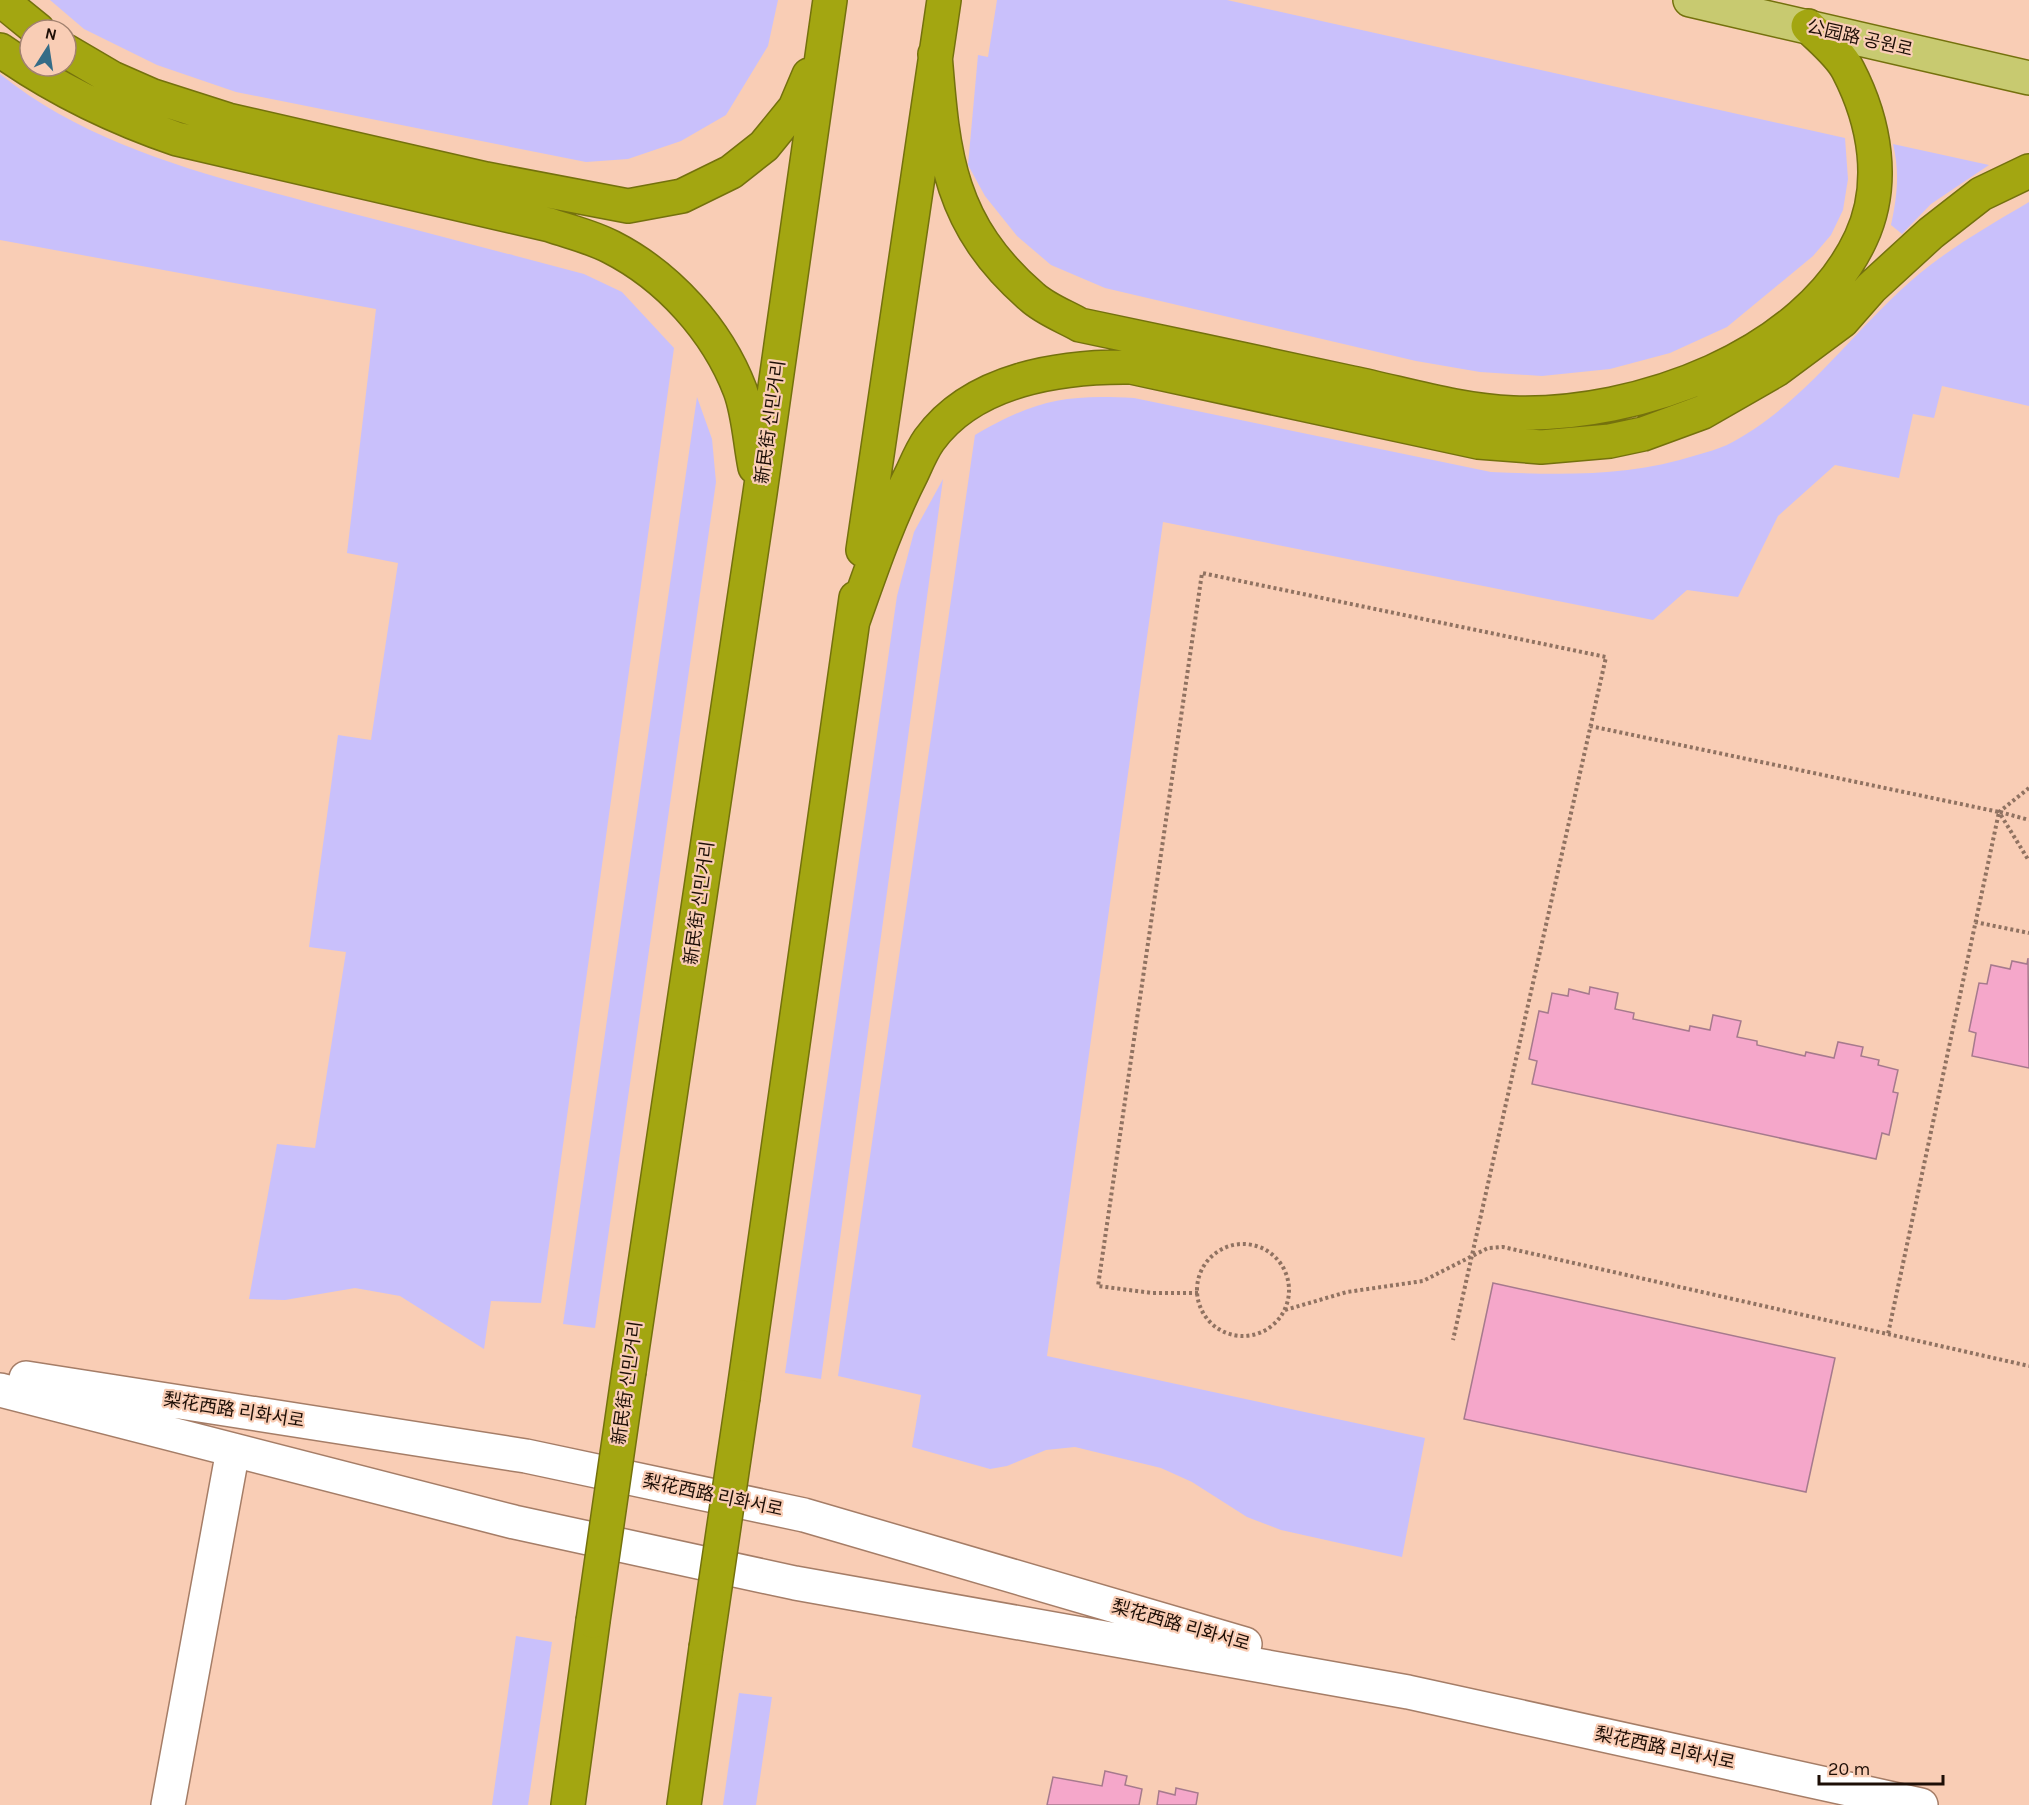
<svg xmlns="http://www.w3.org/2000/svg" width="2029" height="1805" font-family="Karla,'Noto Sans SC','Noto Sans KR',sans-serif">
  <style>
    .green { fill: #c9c0fb }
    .building { fill: #f5a7ca; stroke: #a67a8d; stroke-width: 1.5 }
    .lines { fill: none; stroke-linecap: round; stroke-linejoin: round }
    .minor-casing { stroke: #a57d67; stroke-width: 36 }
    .major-casing { stroke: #74710d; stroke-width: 36 }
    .highway-casing { stroke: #74710d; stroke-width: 36 }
    .path { stroke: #907261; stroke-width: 4; stroke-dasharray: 3 3; stroke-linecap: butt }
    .minor { stroke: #fff; stroke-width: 33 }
    .major { stroke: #c8ca70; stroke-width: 33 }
    .highway { stroke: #a3a611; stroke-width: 33 }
    .highway-bridge-casing { stroke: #74710d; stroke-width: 36; stroke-linecap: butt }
    .highway-bridge { stroke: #a3a611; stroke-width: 33 }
    .labels { text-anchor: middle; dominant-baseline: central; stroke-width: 4.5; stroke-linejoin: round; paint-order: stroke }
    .street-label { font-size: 18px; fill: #1d0e06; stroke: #f9cdb5 }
  </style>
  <rect width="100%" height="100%" fill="#f9cdb5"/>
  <!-- green -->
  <path class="green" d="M 50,0 L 778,0 L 768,46 L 726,115 L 681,141 L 628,159 L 586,162 L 236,92 L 157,65 L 84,29 Z
    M 997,0 L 1227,0 L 1845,138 L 1848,179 L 1843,210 L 1831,235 L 1813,256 L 1727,327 L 1670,353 L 1610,369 L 1542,376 L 1480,372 L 1416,361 L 1105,288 L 1051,265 L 1017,236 L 985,196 L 968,165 L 978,55 L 988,57 Z
    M 0,74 C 93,149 215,177 327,207 C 413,229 498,251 584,274 L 622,292 L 674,348 L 541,1303 L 491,1301 L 484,1349 L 400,1296 L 355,1288 L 285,1300 L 249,1299 L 277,1144 L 315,1148 L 346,952 L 309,947 L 338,735 L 371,740 L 398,563 L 347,553 L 376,309 L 0,240 Z
    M 1893,144 L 1989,165 L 1931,204 L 1902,234 L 1891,225 C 1897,197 1900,173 1893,144 Z
    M 2029,202 L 2029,406 L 1942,386 L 1934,418 L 1913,414 L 1899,478 L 1835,465 L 1778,516 L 1738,597 L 1687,590 L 1653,620 L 1163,522 L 1047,1356 L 1425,1438 L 1402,1557 L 1281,1530 L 1247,1517 L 1192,1482 L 1161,1468 L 1075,1447 L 1046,1450 L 1007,1466 L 990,1469 L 912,1447 L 921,1395 L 838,1376 L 975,435 C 1035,400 1065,394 1134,398 L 1491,472 C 1561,475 1629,477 1697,455 C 1707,452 1718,449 1727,445 C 1805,405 1853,329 1919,274 C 1953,246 1992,224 2029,202 Z
    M 697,397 L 712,439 L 716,482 L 595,1328 L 563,1324 Z
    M 943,479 L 821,1379 L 785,1373 L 897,596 L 914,532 Z
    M 516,1636 L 552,1642 L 528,1805 L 492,1805 Z
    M 739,1693 L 772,1697 L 756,1805 L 723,1805 Z"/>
  <!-- building -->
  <path class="building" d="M 2028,958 L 2029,1068 L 1972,1056 L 1976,1033 L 1969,1031 L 1979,983 L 1987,984 L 1991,965 L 2010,969 L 2012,961 L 2027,964 Z
    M 1590,987 L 1618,993 L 1615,1009 L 1634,1013 L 1633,1019 L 1689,1031 L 1690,1026 L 1710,1030 L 1713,1015 L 1741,1021 L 1737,1037 L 1757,1041 L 1757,1045 L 1805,1056 L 1806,1052 L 1834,1058 L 1838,1042 L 1863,1047 L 1861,1056 L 1879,1060 L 1878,1065 L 1898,1070 L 1893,1092 L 1898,1093 L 1889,1135 L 1882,1133 L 1876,1159 L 1532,1084 L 1537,1061 L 1529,1059 L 1539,1011 L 1548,1013 L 1552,993 L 1568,996 L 1569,989 L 1589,994 Z
    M 1493,1283 L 1835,1358 L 1806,1492 L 1464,1419 Z
    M 1105,1771 L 1127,1776 L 1125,1785 L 1142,1789 L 1139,1805 L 1047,1805 L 1053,1777 L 1102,1786 Z
    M 1176,1788 L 1198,1793 L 1196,1805 L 1157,1805 L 1159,1791 L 1175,1795 Z"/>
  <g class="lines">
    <defs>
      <path id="minor" d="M 26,1378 L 526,1456 L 804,1515 L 1245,1644
        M 0,1390 L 514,1522 L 795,1583 L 1408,1692 L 1921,1805
        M 168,1805 L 233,1450"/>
      <path id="major" d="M 1690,0 L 2029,78"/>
      <path id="highway" d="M 1,0 L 38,30
        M 0,50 C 55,89 113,117 177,139 L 550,225 C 570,232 592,237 611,247 C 668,276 717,330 740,390 C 749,414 750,443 755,467
        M 66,51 L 112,78 L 153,96 L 228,120 L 486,179 L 628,206 L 682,196 L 731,172 L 764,146 L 795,108 L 809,75
        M 935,54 C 943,157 949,225 1032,297 C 1045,309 1064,316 1080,325 C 1171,344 1261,363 1352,383 C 1405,394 1459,411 1513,413 C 1637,417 1806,357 1861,238 C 1886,184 1875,122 1848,70 C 1840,54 1821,39 1808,26
        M 863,550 L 944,0
        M 853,621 C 871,570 888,520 912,473 C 917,462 922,450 929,440 C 973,379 1061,366 1131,367 L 1478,442 L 1541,447 L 1610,441 L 1643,434 L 1703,412 L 1776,370 L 1842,321 L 1871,288 L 1931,233 L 1981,194 L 2029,171
        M 629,1371 L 760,493 L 830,0
        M 743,1397 L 856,598
        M 568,1805 L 593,1621
        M 684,1805 L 706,1648"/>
    </defs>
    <!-- minor casing -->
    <use href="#minor" class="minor-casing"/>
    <!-- major casing -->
    <use href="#major" class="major-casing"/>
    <!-- highway casing -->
    <use href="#highway" class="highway-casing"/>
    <!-- path -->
    <path class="path" d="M 1590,726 L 1999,812 L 1888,1334
      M 2029,788 L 1999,812 L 2029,861
      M 2000,812 L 2029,820
      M 1975,922 L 2029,933
      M1197 1290a46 46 0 1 1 92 0a46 46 0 1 1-92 0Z
      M 1198,1293 L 1152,1293 L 1098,1286 L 1202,573 L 1606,657 L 1453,1340
      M 1285,1310 L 1347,1292 L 1423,1281 L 1488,1248 L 1503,1247 L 2029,1366"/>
    <!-- minor -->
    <use href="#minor" class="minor"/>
    <!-- major -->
    <use href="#major" class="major"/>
    <!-- highway -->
    <use href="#highway" class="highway"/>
    <defs>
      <path id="highway-bridge" d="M 593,1621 L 629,1371
        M 706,1648 L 743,1397"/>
    </defs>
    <!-- highway-bridge casing -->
    <use href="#highway-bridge" class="highway-bridge-casing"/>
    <!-- highway-bridge -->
    <use href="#highway-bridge" class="highway-bridge"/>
  </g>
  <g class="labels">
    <!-- street labels -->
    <g class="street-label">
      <text transform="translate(1860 38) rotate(13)">公园路 공원로</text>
      <text transform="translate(770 422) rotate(-82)">新民街 신민거리</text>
      <text transform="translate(699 903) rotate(-82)">新民街 신민거리</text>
      <text transform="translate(627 1383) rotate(-82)">新民街 신민거리</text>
      <text transform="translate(234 1410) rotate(9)">梨花西路 리화서로</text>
      <text transform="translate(713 1495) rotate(12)">梨花西路 리화서로</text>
      <text transform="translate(1181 1625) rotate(16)">梨花西路 리화서로</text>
      <text transform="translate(1665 1748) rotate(12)">梨花西路 리화서로</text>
    </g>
  </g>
  <!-- north arrow -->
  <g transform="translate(48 48) rotate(12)"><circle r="28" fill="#f9cdb5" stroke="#a1816f" stroke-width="1.5"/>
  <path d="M0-4.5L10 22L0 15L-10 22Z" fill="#356c87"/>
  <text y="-9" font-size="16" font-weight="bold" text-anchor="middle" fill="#1d0e06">N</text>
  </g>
  <!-- scale -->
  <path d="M1819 1775v9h124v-9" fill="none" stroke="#1d0e06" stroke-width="3"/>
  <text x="1828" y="1775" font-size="18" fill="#1d0e06" stroke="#f9cdb5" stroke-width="4.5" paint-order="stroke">20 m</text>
</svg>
